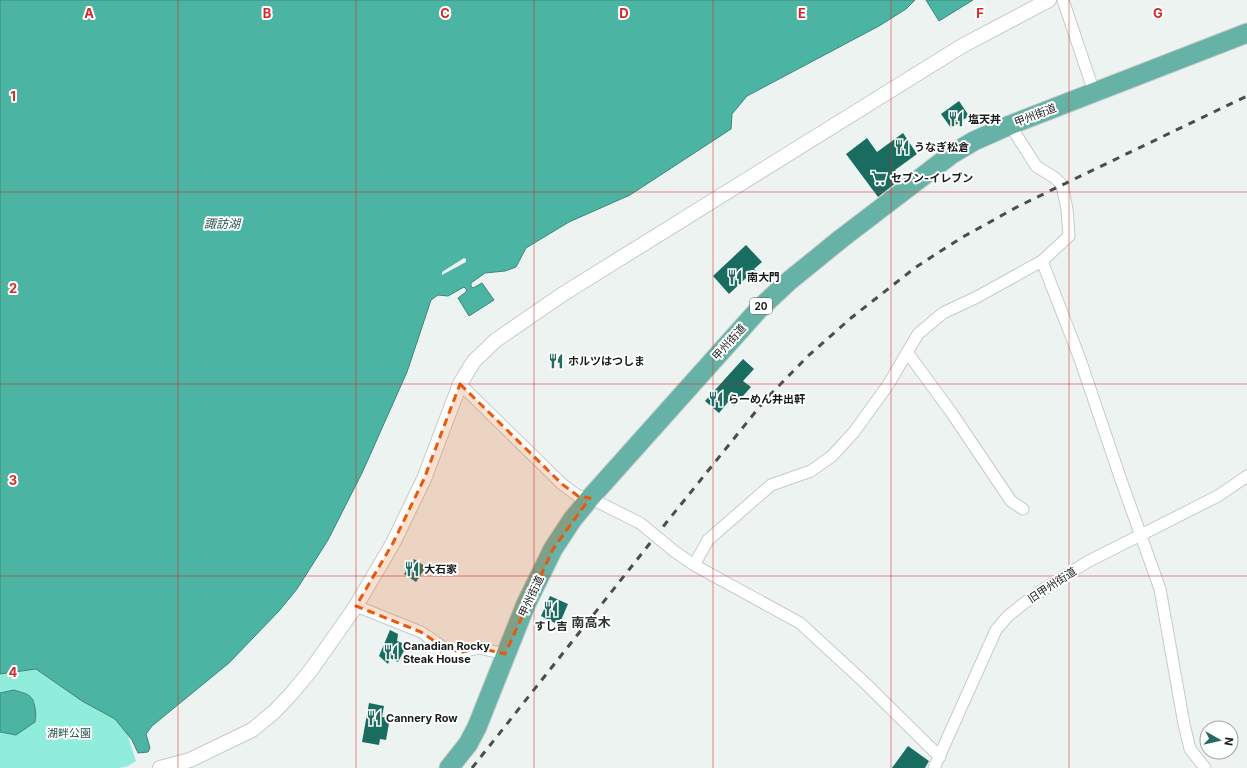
<svg xmlns="http://www.w3.org/2000/svg" width="1247" height="768" font-family="Inter,'Noto Sans JP',sans-serif">
  <style>
    .green { fill: #91eddb }
    .water { fill: #4cb4a2; stroke: #3d867a }
    .pier { fill: #edf3f1 }
    .building { fill: #186d60 }
    .lines { fill: none; stroke-linecap: round; stroke-linejoin: round }
    .minor-casing { stroke: #c5cbca; stroke-width: 13 }
    .tertiary-casing { stroke: #c5cbca; stroke-width: 16 }
    .trunk-casing { stroke: #cccdcd; stroke-width: 21 }
    .minor { stroke: #fff; stroke-width: 11 }
    .tertiary { stroke: #fff; stroke-width: 14 }
    .trunk { stroke: #66b2a6; stroke-width: 19 }
    .rail { stroke: #4a4d4c; stroke-width: 3; stroke-dasharray: 7 7; stroke-linecap: butt }
    .minor-bridge-casing { stroke: #c5cbca; stroke-width: 13; stroke-linecap: butt }
    .minor-bridge { stroke: #fff; stroke-width: 11 }
    .marked { fill: #e8590c; fill-opacity: 0.2; stroke: #e8590c; stroke-width: 3; stroke-dasharray: 8 5; stroke-linejoin: round }
    .grid { fill: none; stroke: #d62828; stroke-width: 1; stroke-opacity: 0.55 }
    .labels { text-anchor: middle; dominant-baseline: central; stroke-width: 4; stroke-linejoin: round; paint-order: stroke }
    .shield { fill: #feffff; stroke: #5e605f; stroke-width: 1 }
    .shield-label { font-size: 10px; font-weight: bold; fill: #191c1b }
    .street-label { font-size: 11px; fill: #191c1b; stroke: #feffff }
    .poi-label { font-size: 11px; font-weight: bold; fill: #191c1b; stroke: #feffff; text-anchor: start }
    .park-label { font-size: 11px; fill: #27544c; stroke: #feffff }
    .water-label { font-size: 12px; font-style: italic; fill: #29564e; stroke: #feffff }
    .quarter-label { font-size: 13px; font-weight: bold; fill: #2f3433; stroke: #feffff }
    .grid-label { font-size: 13px; text-anchor: middle; font-weight: bold; fill: #d62828; stroke: #feffff; stroke-width: 4; stroke-linejoin: round; paint-order: stroke }
  </style>
  <rect width="100%" height="100%" fill="#edf3f1"/>
  <!-- green -->
  <path class="green" d="M 36,669 L 82,701 L 115,719 L 127,733 L 136,761 L 128,766 L 119,768 L 0,768 L 0,732 L 16,735 L 35,722 L 14,690 L 0,693 L 0,674 Z"/>
  <!-- water -->
  <path class="water" d="M 0,0 L 915,0 L 906,9 L 879,26 L 747,96 L 732,114 L 731,129 L 630,195 L 569,222 L 526,248 L 516,267 L 505,271 L 485,273 L 471,283 L 471,286 L 473,288 L 482,283 L 494,300 L 469,316 L 458,298 L 466,292 L 467,290 L 464,287 L 448,296 L 438,295 L 431,300 L 407,372 L 362,473 L 328,540 L 297,589 L 279,611 L 229,663 L 152,726 L 146,734 L 150,748 L 148,752 L 138,753 L 132,740 L 115,719 L 82,701 L 36,669 L 0,674 Z
    M 926,0 L 973,0 L 939,21 Z
    M 14,690 C 27,694 33,694 35,708 C 36,713 36,717 35,722 L 16,735 L 0,732 L 0,693 Z"/>
  <!-- pier -->
  <path class="pier" d="M 464,258 L 466,259 L 466,262 L 442,275 L 442,272 Z"/>
  <!-- building -->
  <path class="building" d="M 959,101 L 969,116 L 951,128 L 941,114 Z
    M 903,133 L 917,154 L 895,170 L 902,178 L 878,197 L 846,154 L 867,138 L 877,152 Z
    M 746,245 L 762,262 L 754,269 L 757,272 L 748,280 L 746,278 L 729,294 L 713,276 Z
    M 743,359 L 754,369 L 743,381 L 751,387 L 734,406 L 728,402 L 719,413 L 705,401 Z
    M 414,559 L 426,567 L 416,582 L 404,574 Z
    M 550,596 L 568,604 L 559,625 L 541,616 Z
    M 390,630 L 398,634 L 397,641 L 407,645 L 398,662 L 390,658 L 388,664 L 379,656 Z
    M 369,703 L 384,706 L 382,717 L 390,718 L 386,740 L 380,739 L 379,745 L 362,742 Z
    M 908,746 L 929,761 L 925,768 L 892,768 Z"/>
  <g class="lines">
    <defs>
      <path id="minor" d="M 1063,0 L 1094,92
        M 1042,261 L 1080,359 L 1121,480 L 1160,589 L 1184,724 L 1190,749 L 1205,768
        M 907,352 L 951,412 L 1011,501 L 1023,509
        M 460,384 L 562,484 L 578,496 L 590,498 L 640,523
        M 674,551 L 694,565 L 800,623 L 864,682 L 940,757
        M 694,565 L 708,540 L 771,485 L 811,471 L 832,456 L 854,432 L 888,385 L 918,334 L 943,313 L 977,297 L 1042,261 L 1069,236 L 1067,209 L 1062,185 L 1055,178 L 1036,166 L 1010,125
        M 356,606 L 421,632 L 446,649 L 462,652 L 479,648 L 505,654
        M 934,768 L 996,630 L 1008,616 L 1023,604 L 1053,583 L 1089,561 L 1218,496 L 1247,476"/>
      <path id="tertiary" d="M 160,768 L 190,760 L 252,730 L 274,712 L 292,693 L 311,670 L 356,606 L 393,543 L 424,479 L 460,384 L 474,361 L 496,340 L 563,294 L 962,46 L 1049,0"/>
      <path id="trunk" d="M 449,768 L 468,744 L 477,727 L 526,604 L 553,549 L 572,520 L 590,498 L 759,309 L 789,281 L 842,238 L 952,154 L 974,141 L 1010,125 L 1247,33"/>
    </defs>
    <!-- minor casing -->
    <use href="#minor" class="minor-casing"/>
    <!-- tertiary casing -->
    <use href="#tertiary" class="tertiary-casing"/>
    <!-- trunk casing -->
    <use href="#trunk" class="trunk-casing"/>
    <!-- minor -->
    <use href="#minor" class="minor"/>
    <!-- tertiary -->
    <use href="#tertiary" class="tertiary"/>
    <!-- trunk -->
    <use href="#trunk" class="trunk"/>
    <!-- rail -->
    <path class="rail" d="M 472,768 L 666,523 L 765,400 L 808,356 L 851,318 L 916,267 L 961,238 L 1017,207 L 1062,185 L 1247,96"/>
    <defs>
      <path id="minor-bridge" d="M 640,523 L 674,551"/>
    </defs>
    <!-- minor-bridge casing -->
    <use href="#minor-bridge" class="minor-bridge-casing"/>
    <!-- minor-bridge -->
    <use href="#minor-bridge" class="minor-bridge"/>
  </g>
  <!-- marked area -->
  <path class="marked" d="M 460,384 L 562,484 L 578,496 L 590,498 L 553,549 L 505,654 L 479,648 L 462,652 L 446,649 L 421,632 L 356,606 L 393,543 L 424,479 Z"/>
  <!-- grid -->
  <path class="grid" d="M 178,0 L 178,768M 356,0 L 356,768M 534,0 L 534,768M 713,0 L 713,768M 891,0 L 891,768M 1069,0 L 1069,768M 0,192 L 1247,192M 0,384 L 1247,384M 0,576 L 1247,576"/>
  <!-- icons -->
  <defs>
    <symbol id="restaurant-bare" viewBox="-9 -9 18 18"><path d="M-5-6h1v4h1v-4h1v4h1v-4h1v5L-1.5 .5V6h-2V.5L-5-1ZM5-6V6H3V1.5H1.5Q1.5-4 5-6Z" fill="#246b5f" stroke="#feffff" stroke-width="2.5" paint-order="stroke"/></symbol>
    <symbol id="supermarket-bare" viewBox="-9 -9 18 18"><path d="M-6-5.5h2.5l.6 2H6L4.5 2H-2.5L-4.4-4H-6ZM-1.5 3.2a1.3 1.3 0 1 0 .1 0ZM3 3.2a1.3 1.3 0 1 0 .1 0Z" fill="#246b5f" stroke="#feffff" stroke-width="2.5" paint-order="stroke"/></symbol>
  </defs>
  <g fill-rule="evenodd">
    <use href="#restaurant-bare" x="945" y="108" width="22" height="22"/>
    <use href="#restaurant-bare" x="891" y="136" width="22" height="22"/>
    <use href="#supermarket-bare" x="868" y="167" width="22" height="22"/>
    <use href="#restaurant-bare" x="724" y="266" width="22" height="22"/>
    <use href="#restaurant-bare" x="545" y="350" width="22" height="22"/>
    <use href="#restaurant-bare" x="705" y="388" width="22" height="22"/>
    <use href="#restaurant-bare" x="401" y="558" width="22" height="22"/>
    <use href="#restaurant-bare" x="540" y="598" width="22" height="22"/>
    <use href="#restaurant-bare" x="380" y="641" width="22" height="22"/>
    <use href="#restaurant-bare" x="363" y="707" width="22" height="22"/>
  </g>
  <g class="labels">
    <!-- shield labels -->
    <rect class="shield" x="750" y="298" width="22" height="16" rx="3"/>
    <g class="shield-label">
      <text x="761" y="306">20</text>
    </g>
    <!-- street labels -->
    <g class="street-label">
      <text transform="translate(1035 115) rotate(-21)">甲州街道</text>
      <text transform="translate(729 342) rotate(-48)">甲州街道</text>
      <text transform="translate(1052 585) rotate(-33)">旧甲州街道</text>
      <text transform="translate(531 596) rotate(-65)">甲州街道</text>
    </g>
    <!-- poi labels -->
    <g class="poi-label">
      <text x="968" y="119">塩天丼</text>
      <text x="914" y="147">うなぎ松倉</text>
      <text x="891" y="178">セブン-イレブン</text>
      <text x="747" y="277">南大門</text>
      <text x="568" y="361">ホルツはつしま</text>
      <text x="728" y="399">らーめん井出軒</text>
      <text x="424" y="569">大石家</text>
      <text x="551" y="626" text-anchor="middle">すし吉</text>
      <text x="403" y="646">Canadian Rocky<tspan x="403" dy="13">Steak House</tspan></text>
      <text x="386" y="718">Cannery Row</text>
    </g>
    <!-- park labels -->
    <g class="park-label">
      <text x="69" y="733">湖畔公園</text>
    </g>
    <!-- water labels -->
    <g class="water-label">
      <text x="222" y="223">諏訪湖</text>
    </g>
    <!-- quarter labels -->
    <g class="quarter-label">
      <text x="591" y="622">南高木</text>
    </g>
  </g>
  <g class="grid-label">
    <text x="89" y="18">A</text>
    <text x="267" y="18">B</text>
    <text x="445" y="18">C</text>
    <text x="624" y="18">D</text>
    <text x="802" y="18">E</text>
    <text x="980" y="18">F</text>
    <text x="1158" y="18">G</text>
    <text x="13" y="101">1</text>
    <text x="13" y="293">2</text>
    <text x="13" y="485">3</text>
    <text x="13" y="677">4</text>
  </g>
  <!-- north arrow -->
  <g transform="translate(1219 740) rotate(98)"><circle r="19" fill="#feffff" stroke="#a2a4a4"/>
  <path d="M0-3L7 15L0 10L-7 15Z" fill="#246b5f"/>
  <text y="-6" font-size="11" font-weight="bold" text-anchor="middle" fill="#191c1b">N</text>
  </g>
</svg>
